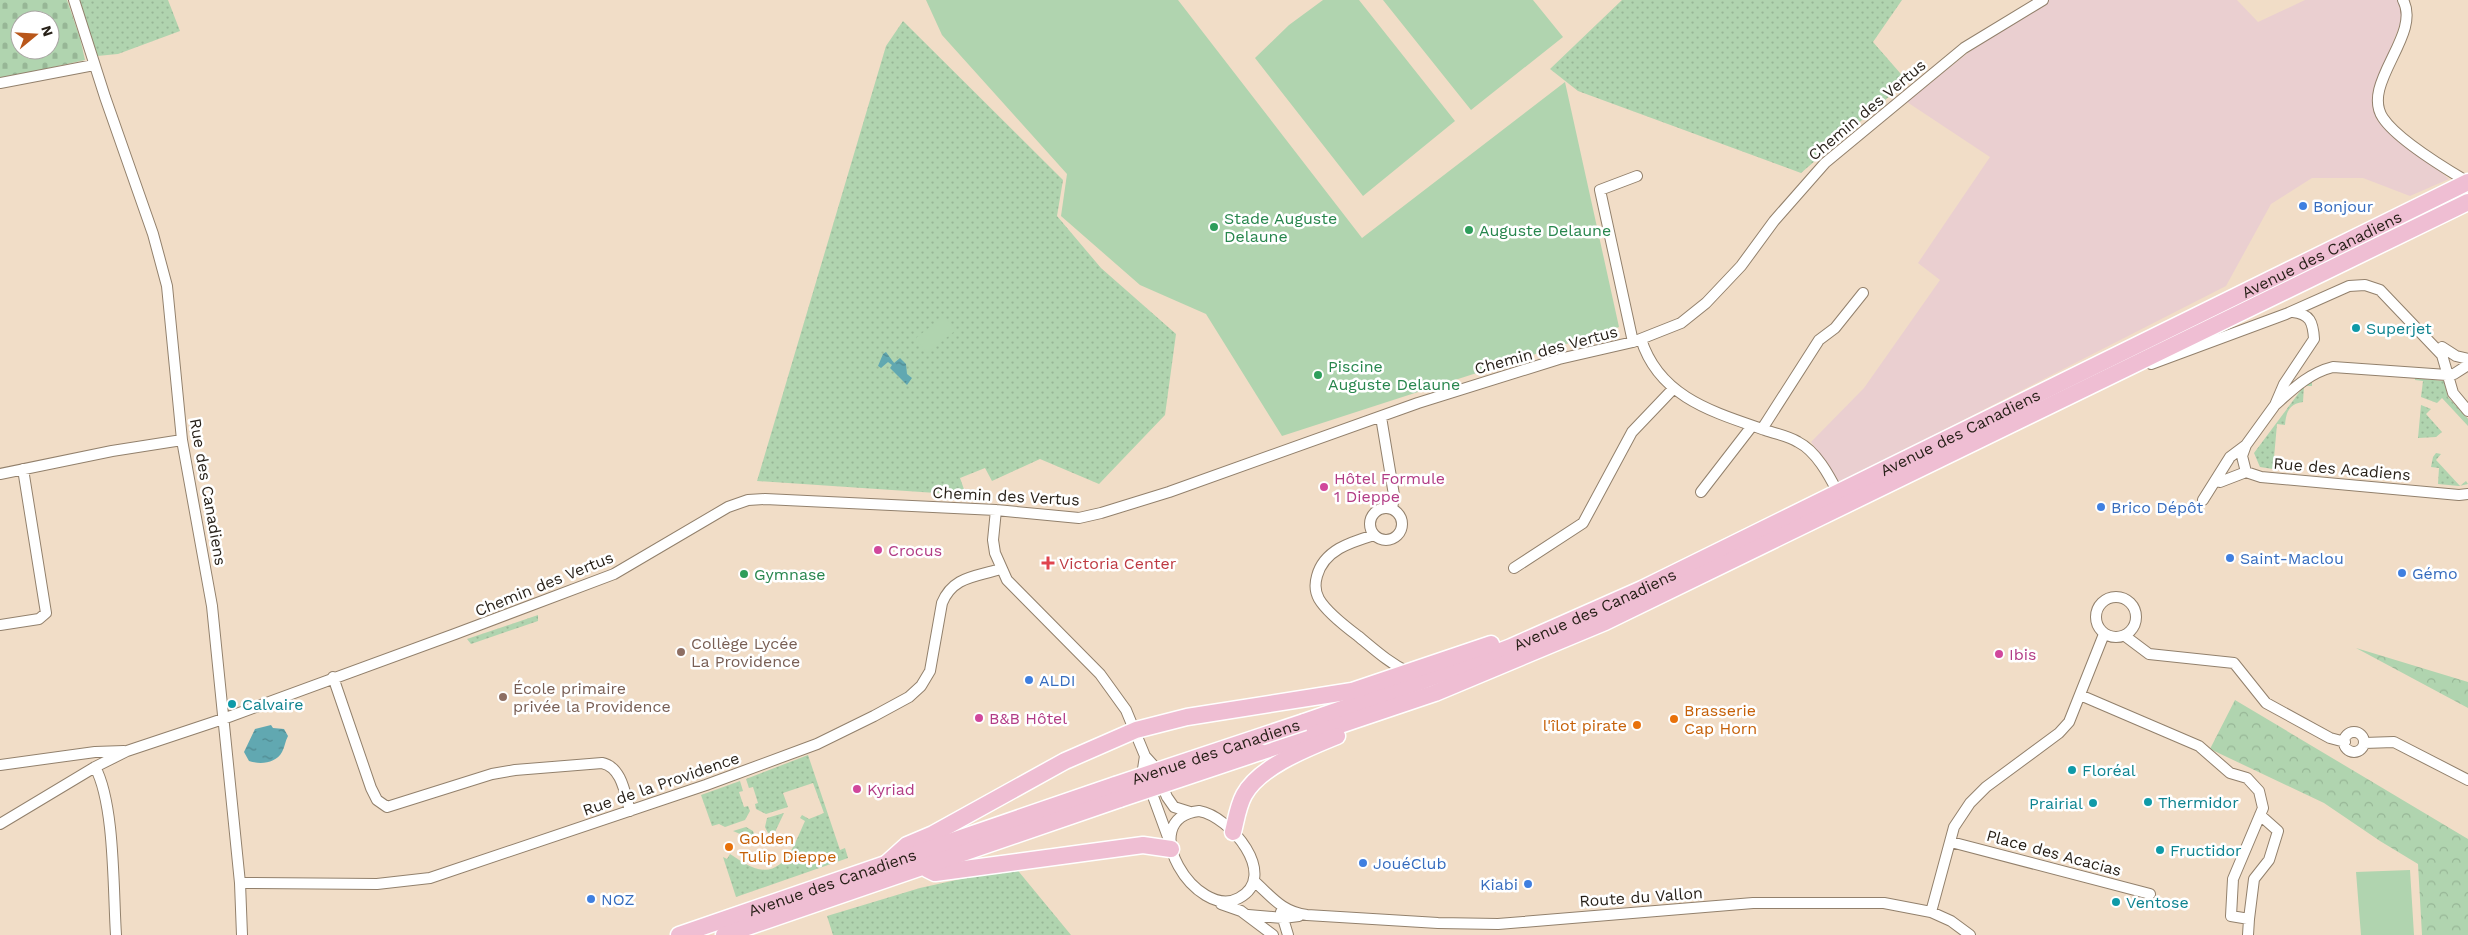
<svg xmlns="http://www.w3.org/2000/svg" width="2468" height="935" font-family="'Work Sans',sans-serif">
  <style>
    .medical { fill: #eacfd0 }
    .grass { fill: url(#grass-dots) }
    .forest { fill: url(#forest-crowns) }
    .cemetery { fill: url(#cemetery-stones); fill-rule: evenodd }
    .pitch { fill: #b0d4af }
    .water { fill: url(#water-ripples) }
    .lines { fill: none; stroke-linecap: round; stroke-linejoin: round }
    .minor-casing { stroke: #92806c; stroke-width: 12 }
    .primary-casing { stroke: #fff; stroke-width: 19 }
    .minor { stroke: #fff; stroke-width: 10 }
    .primary { stroke: #efbed3; stroke-width: 16 }
    .primary-bridge-casing { stroke: #fff; stroke-width: 19; stroke-linecap: butt }
    .primary-bridge { stroke: #efbed3; stroke-width: 16 }
    .shop-dot { fill: #3f7fe0; stroke: #fff; stroke-width: 2 }
    .leisure-dot { fill: #2e9e5b; stroke: #fff; stroke-width: 2 }
    .culture-dot { fill: #0f9aa8; stroke: #fff; stroke-width: 2 }
    .hotel-dot { fill: #d1479c; stroke: #fff; stroke-width: 2 }
    .health-dot { fill: #e0444e; stroke: #fff; stroke-width: 2 }
    .education-dot { fill: #8d6e63; stroke: #fff; stroke-width: 2 }
    .food-dot { fill: #e8710a; stroke: #fff; stroke-width: 2 }
    .labels { text-anchor: middle; dominant-baseline: central; stroke-width: 5; stroke-linejoin: round; paint-order: stroke }
    .street-label { font-size: 16px; fill: #261f17; stroke: #fff }
    .shop-label { font-size: 16px; fill: #366cbe; stroke: #fff; text-anchor: start }
    .leisure-label { font-size: 16px; fill: #27864d; stroke: #fff; text-anchor: start }
    .culture-label { font-size: 16px; fill: #0d838f; stroke: #fff; text-anchor: start }
    .hotel-label { font-size: 16px; fill: #b23c85; stroke: #fff; text-anchor: start }
    .health-label { font-size: 16px; fill: #be3a42; stroke: #fff; text-anchor: start }
    .education-label { font-size: 16px; fill: #785e54; stroke: #fff; text-anchor: start }
    .food-label { font-size: 16px; fill: #c56008; stroke: #fff; text-anchor: start }
  </style>
  <defs>
    <pattern id="grass-dots" width="8" height="8" patternUnits="userSpaceOnUse" patternTransform="scale(1.25)"><rect width="8" height="8" fill="#b0d4af"/><path d="M2 2h.1M6 6h.1" fill="none" stroke="#97b696" stroke-width="1.8" stroke-linecap="round"/></pattern>
    <pattern id="forest-crowns" width="20" height="18" patternUnits="userSpaceOnUse" patternTransform="scale(1.25)"><rect width="20" height="18" fill="#b0d4af"/><path d="M2 6a3 3 0 1 1 6 0M12 15a3 3 0 1 1 6 0" fill="none" stroke="#97b696"/></pattern>
    <pattern id="cemetery-stones" width="16" height="16" patternUnits="userSpaceOnUse" patternTransform="scale(1.25)"><rect width="16" height="16" fill="#b0d4af"/><path d="M2 7V4a2 2 0 0 1 4 0v3zM10 15v-3a2 2 0 0 1 4 0v3z" fill="#97b696"/></pattern>
    <pattern id="water-ripples" width="26" height="14" patternUnits="userSpaceOnUse" patternTransform="scale(1.25)"><rect width="26" height="14" fill="#61a8b1"/><path d="M2 4q2-2 4 0t4 0M15 11q2-2 4 0t4 0" fill="none" stroke="#50888f"/></pattern>
  </defs>
  <rect width="100%" height="100%" fill="#f1ddc7"/>
  <!-- medical -->
  <path class="medical" d="M 2049,0 L 2237,0 L 2258,22 L 2305,0 L 2399,0 L 2403,16 L 2374,92 L 2377,120 L 2449,179 L 2410,196 L 2363,178 L 2312,178 L 2271,204 L 2226,286 L 1840,483 L 1811,442 L 1864,388 L 1940,280 L 1918,263 L 1990,157 L 1907,102 L 1969,52 Z"/>
  <!-- grass -->
  <path class="grass" d="M 79,0 L 168,0 L 180,31 L 118,54 L 97,56 Z
    M 1622,0 L 1902,0 L 1873,42 L 1907,81 L 1801,173 L 1578,91 L 1550,69 Z
    M 903,21 L 1063,180 L 1057,216 L 1101,268 L 1176,334 L 1165,415 L 1099,484 L 1040,459 L 992,481 L 985,468 L 960,478 L 966,495 L 757,481 L 886,46 Z
    M 2415,378 L 2444,381 L 2448,397 L 2468,419 L 2468,426 L 2442,398 L 2437,403 L 2421,397 L 2423,381 L 2415,380 Z
    M 2312,382 L 2312,386 L 2304,386 L 2303,402 C 2289,404 2286,412 2285,425 L 2277,424 L 2273,469 L 2260,467 L 2254,453 L 2301,390 L 2300,388 Z
    M 2421,405 L 2431,409 L 2426,414 L 2442,432 L 2436,437 L 2418,438 Z
    M 2436,453 L 2441,454 L 2436,460 L 2460,486 L 2466,481 L 2468,484 L 2459,486 L 2438,484 L 2439,468 L 2431,467 L 2433,457 Z
    M 538,615 L 538,621 L 471,644 L 467,639 Z
    M 808,755 L 840,850 L 845,848 L 848,858 L 736,897 L 723,857 L 727,859 L 730,854 C 738,859 749,867 758,869 C 786,875 795,842 805,821 L 800,818 L 802,815 L 809,819 L 824,813 L 813,783 L 783,793 L 788,807 L 766,814 L 756,809 L 755,804 L 758,803 L 753,787 L 749,788 L 746,779 Z
    M 740,781 L 743,791 L 739,792 L 744,807 L 748,806 L 750,811 L 745,820 L 725,827 L 719,824 L 712,826 L 701,795 Z
    M 784,813 L 775,832 L 768,833 L 765,827 L 767,818 Z
    M 746,827 L 753,831 L 755,837 L 752,839 L 733,831 Z
    M 1015,867 L 1071,935 L 833,935 L 827,916 L 920,888 Z"/>
  <!-- forest -->
  <path class="forest" d="M 2356,648 L 2468,682 L 2468,708 Z
    M 2235,700 L 2468,839 L 2468,935 L 2422,935 L 2418,864 L 2380,841 L 2324,803 L 2210,749 Z"/>
  <!-- cemetery -->
  <path class="cemetery" d="M 0,0 L 67,0 L 80,38 L 85,60 L 0,79 ZM 20,20 L 50,20 L 50,50 L 20,50 Z"/>
  <!-- pitch -->
  <path class="pitch" d="M 926,0 L 1178,0 L 1362,238 L 1565,82 L 1619,327 L 1282,436 L 1206,314 L 1140,285 L 1061,216 L 1067,174 L 942,35 Z
    M 1323,0 L 1359,0 L 1455,121 L 1363,196 L 1255,58 L 1289,25 Z
    M 1383,0 L 1533,0 L 1563,37 L 1471,110 Z
    M 944,316 L 956,330 L 927,353 L 916,338 Z
    M 2410,870 L 2414,935 L 2361,935 L 2356,872 Z"/>
  <!-- water -->
  <path class="water" d="M 886,352 L 894,363 L 900,358 L 906,364 L 907,374 L 912,378 L 907,385 L 890,368 L 892,365 L 888,362 L 881,368 L 878,366 L 883,354 Z
    M 271,725 L 273,728 L 284,729 L 288,736 C 285,741 285,747 282,752 C 276,763 261,765 249,761 L 244,752 L 255,729 Z"/>
  <g class="lines">
    <defs>
      <path id="minor" d="M 74,0 L 105,97 L 153,234 L 167,286 L 182,440 L 212,606 L 240,883 L 242,935
        M 2403,0 C 2422,35 2360,84 2383,118 C 2397,139 2446,169 2468,182
        M 0,83 L 94,65
        M 1641,339 C 1659,397 1713,412 1765,430 C 1776,434 1788,436 1798,442 C 1816,451 1829,475 1838,493
        M 1633,342 L 1600,190 L 1637,176
        M 2442,347 L 2456,356 L 2468,359
        M 2151,364 L 2286,314 L 2349,286 L 2365,285 L 2380,290 L 2442,355 L 2453,393 L 2468,411
        M 2275,405 C 2293,389 2309,373 2333,367 L 2447,375 L 2454,374 L 2468,365
        M 1381,417 L 1394,495 L 1392,509
        M 1762,429 L 1819,340 L 1835,328 L 1863,293
        M 2246,472 L 2261,477 L 2459,495 L 2468,494
        M 2246,472 L 2242,456 L 2246,445 L 2275,405 L 2284,384 L 2314,339 C 2313,322 2310,314 2293,312
        M 0,474 L 112,451 L 182,440
        M 2216,481 L 2220,482 L 2246,472
        M 1701,492 L 1752,426
        M 2203,500 L 2230,457 L 2246,445
        M1370 524a16 16 0 1 1 32 0a16 16 0 1 1-32 0Z
        M 996,510 L 993,540 L 995,553 L 1007,580 L 1100,674 L 1126,710 L 1145,756 L 1154,766 L 1167,797 L 1174,807 L 1190,812
        M 1374,535 C 1351,542 1324,550 1317,576 C 1315,583 1315,592 1319,599 C 1326,611 1346,627 1358,636 C 1374,649 1389,663 1408,672
        M 1514,568 L 1583,523 L 1632,432 L 1673,389
        M2096 617a20 20 0 1 1 40 0a20 20 0 1 1-40 0Z
        M 0,625 L 39,619 L 46,613 L 23,469
        M 2125,636 L 2149,654 L 2234,663 L 2266,703 L 2330,738 L 2345,742
        M 333,677 L 371,788 L 377,800 L 387,807 L 492,774 L 515,770 L 602,763 C 622,767 625,794 630,811
        M 2080,695 L 2199,746 L 2230,773 L 2247,778 L 2259,791 L 2263,808 L 2233,879 L 2231,916 L 2249,919 L 2248,935
        M2344 742a10 10 0 1 1 20 0a10 10 0 1 1-20 0Z
        M 2364,743 L 2394,742 L 2468,780
        M 1145,756 L 1143,769 L 1169,840
        M 0,765 L 95,752 L 124,751
        M 95,767 C 115,804 113,890 116,935
        M 1199,811 C 1230,816 1280,876 1239,898 C 1197,921 1133,819 1199,811 Z
        M 0,824 L 95,767 L 127,751 L 223,719 L 455,634 L 614,574 L 728,507 L 748,500 L 765,499 L 996,510 L 1079,518 L 1101,513 L 1169,492 L 1418,403 L 1559,359 L 1633,342 L 1681,323 L 1706,303 L 1741,266 L 1774,221 L 1825,163 L 1964,48 L 2043,0
        M 1951,842 L 2150,894
        M 1254,881 C 1272,897 1282,912 1307,915 L 1438,923 L 1498,924 L 1753,903 L 1884,903 L 1931,912 L 1951,921 L 1970,935
        M 240,883 L 377,884 L 430,878 L 706,785 L 817,744 L 874,716 L 909,697 L 921,686 L 930,671 L 942,603 C 953,576 976,577 1000,569
        M 1221,904 L 1241,911 L 1273,935
        M 1281,912 L 1288,935
        M 1931,912 L 1954,827 L 1970,803 L 1986,787 L 2059,733 L 2069,722 L 2104,634
        M 1248,915 L 1283,918 L 1299,916
        M 2249,919 L 2254,879 L 2269,860 L 2278,831 L 2260,815"/>
      <g id="primary">
        <path id="s1" d="M 1304,722 L 1417,683 L 1511,647 L 1642,589 L 2468,182"/>
        <path d="M 1260,752 L 1435,693 L 1605,622 L 2468,202"/>
        <path d="M 1233,832 C 1236,820 1238,806 1244,795 C 1260,766 1308,748 1337,736"/>
        <path d="M 887,863 L 907,845 L 933,834 L 1065,761 L 1136,730 L 1187,717 L 1352,691 L 1491,644"/>
        <path d="M 927,869 L 935,873 L 1143,845 L 1171,849"/>
        <path id="s2" d="M 679,935 L 1115,785"/>
        <path d="M 724,935 L 1120,799"/>
      </g>
    </defs>
    <!-- minor casing -->
    <use href="#minor" class="minor-casing"/>
    <!-- primary casing -->
    <use href="#primary" class="primary-casing"/>
    <!-- minor -->
    <use href="#minor" class="minor"/>
    <!-- primary -->
    <use href="#primary" class="primary"/>
    <defs>
      <g id="primary-bridge">
        <path id="s3" d="M 1115,785 L 1304,722"/>
        <path d="M 1120,799 L 1260,752"/>
      </g>
    </defs>
    <!-- primary-bridge casing -->
    <use href="#primary-bridge" class="primary-bridge-casing"/>
    <!-- primary-bridge -->
    <use href="#primary-bridge" class="primary-bridge"/>
  </g>
  <!-- markers -->
  <g class="shop-dot">
    <circle cx="2303" cy="206" r="5"/>
    <circle cx="2101" cy="507" r="5"/>
    <circle cx="2230" cy="558" r="5"/>
    <circle cx="2402" cy="573" r="5"/>
    <circle cx="1029" cy="680" r="5"/>
    <circle cx="1363" cy="863" r="5"/>
    <circle cx="1528" cy="884" r="5"/>
    <circle cx="591" cy="899" r="5"/>
  </g>
  <g class="leisure-dot">
    <circle cx="1214" cy="227" r="5"/>
    <circle cx="1469" cy="230" r="5"/>
    <circle cx="1318" cy="375" r="5"/>
    <circle cx="744" cy="574" r="5"/>
  </g>
  <g class="culture-dot">
    <circle cx="2356" cy="328" r="5"/>
    <circle cx="232" cy="704" r="5"/>
    <circle cx="2072" cy="770" r="5"/>
    <circle cx="2148" cy="802" r="5"/>
    <circle cx="2093" cy="803" r="5"/>
    <circle cx="2160" cy="850" r="5"/>
    <circle cx="2116" cy="902" r="5"/>
  </g>
  <g class="hotel-dot">
    <circle cx="1324" cy="487" r="5"/>
    <circle cx="878" cy="550" r="5"/>
    <circle cx="1999" cy="654" r="5"/>
    <circle cx="979" cy="718" r="5"/>
    <circle cx="857" cy="789" r="5"/>
  </g>
  <path class="health-dot" d="M1045.5 555.5h5v5h5v5h-5v5h-5v-5h-5v-5h5z"/>
  <g class="education-dot">
    <circle cx="681" cy="652" r="5"/>
    <circle cx="503" cy="697" r="5"/>
  </g>
  <g class="food-dot">
    <circle cx="1674" cy="719" r="5"/>
    <circle cx="1637" cy="725" r="5"/>
    <circle cx="729" cy="847" r="5"/>
  </g>
  <g class="labels">
    <!-- street labels -->
    <g class="street-label">
      <text transform="translate(1867 110) rotate(-40)">Chemin des Vertus</text>
      <text stroke="none"><textPath href="#s1" startOffset="1121">Avenue des Canadiens</textPath></text>
      <text transform="translate(1546 350) rotate(-15)">Chemin des Vertus</text>
      <text stroke="none"><textPath href="#s1" startOffset="718">Avenue des Canadiens</textPath></text>
      <text transform="translate(2342 469) rotate(5)">Rue des Acadiens</text>
      <text transform="translate(208 492) rotate(80)">Rue des Canadiens</text>
      <text transform="translate(1006 496) rotate(3)">Chemin des Vertus</text>
      <text transform="translate(544 584) rotate(-22)">Chemin des Vertus</text>
      <text stroke="none"><textPath href="#s1" startOffset="312">Avenue des Canadiens</textPath></text>
      <text stroke="none"><textPath href="#s3" startOffset="106">Avenue des Canadiens</textPath></text>
      <text transform="translate(661 784) rotate(-19)">Rue de la Providence</text>
      <text transform="translate(2054 853) rotate(15)">Place des Acacias</text>
      <text stroke="none"><textPath href="#s2" startOffset="162">Avenue des Canadiens</textPath></text>
      <text transform="translate(1641 897) rotate(-4)">Route du Vallon</text>
    </g>
    <!-- shop labels -->
    <g class="shop-label">
      <text x="2313" y="206">Bonjour</text>
      <text x="2111" y="507">Brico Dépôt</text>
      <text x="2240" y="558">Saint-Maclou</text>
      <text x="2412" y="573">Gémo</text>
      <text x="1039" y="680">ALDI</text>
      <text x="1373" y="863">JouéClub</text>
      <text x="1518" y="884" text-anchor="end">Kiabi</text>
      <text x="601" y="899">NOZ</text>
    </g>
    <!-- leisure labels -->
    <g class="leisure-label">
      <text x="1224" y="218">Stade Auguste<tspan x="1224" dy="18">Delaune</tspan></text>
      <text x="1479" y="230">Auguste Delaune</text>
      <text x="1328" y="366">Piscine<tspan x="1328" dy="18">Auguste Delaune</tspan></text>
      <text x="754" y="574">Gymnase</text>
    </g>
    <!-- culture labels -->
    <g class="culture-label">
      <text x="2366" y="328">Superjet</text>
      <text x="242" y="704">Calvaire</text>
      <text x="2082" y="770">Floréal</text>
      <text x="2158" y="802">Thermidor</text>
      <text x="2083" y="803" text-anchor="end">Prairial</text>
      <text x="2170" y="850">Fructidor</text>
      <text x="2126" y="902">Ventose</text>
    </g>
    <!-- hotel labels -->
    <g class="hotel-label">
      <text x="1334" y="478">Hôtel Formule<tspan x="1334" dy="18">1 Dieppe</tspan></text>
      <text x="888" y="550">Crocus</text>
      <text x="2009" y="654">Ibis</text>
      <text x="989" y="718">B&amp;B Hôtel</text>
      <text x="867" y="789">Kyriad</text>
    </g>
    <!-- health labels -->
    <g class="health-label">
      <text x="1059" y="563">Victoria Center</text>
    </g>
    <!-- education labels -->
    <g class="education-label">
      <text x="691" y="643">Collège Lycée<tspan x="691" dy="18">La Providence</tspan></text>
      <text x="513" y="688">École primaire<tspan x="513" dy="18">privée la Providence</tspan></text>
    </g>
    <!-- food labels -->
    <g class="food-label">
      <text x="1684" y="710">Brasserie<tspan x="1684" dy="18">Cap Horn</tspan></text>
      <text x="1627" y="725" text-anchor="end">l'îlot pirate</text>
      <text x="739" y="838">Golden<tspan x="739" dy="18">Tulip Dieppe</tspan></text>
    </g>
  </g>
  <!-- north arrow -->
  <g transform="translate(35 35) rotate(72)"><circle r="24" fill="#ffffff" stroke="#a8a5a2"/>
  <path d="M0-4L9 19L0 12L-9 19Z" fill="#b9571a"/>
  <text y="-8" font-size="14" font-weight="bold" text-anchor="middle" fill="#261f17">N</text>
  </g>
</svg>
